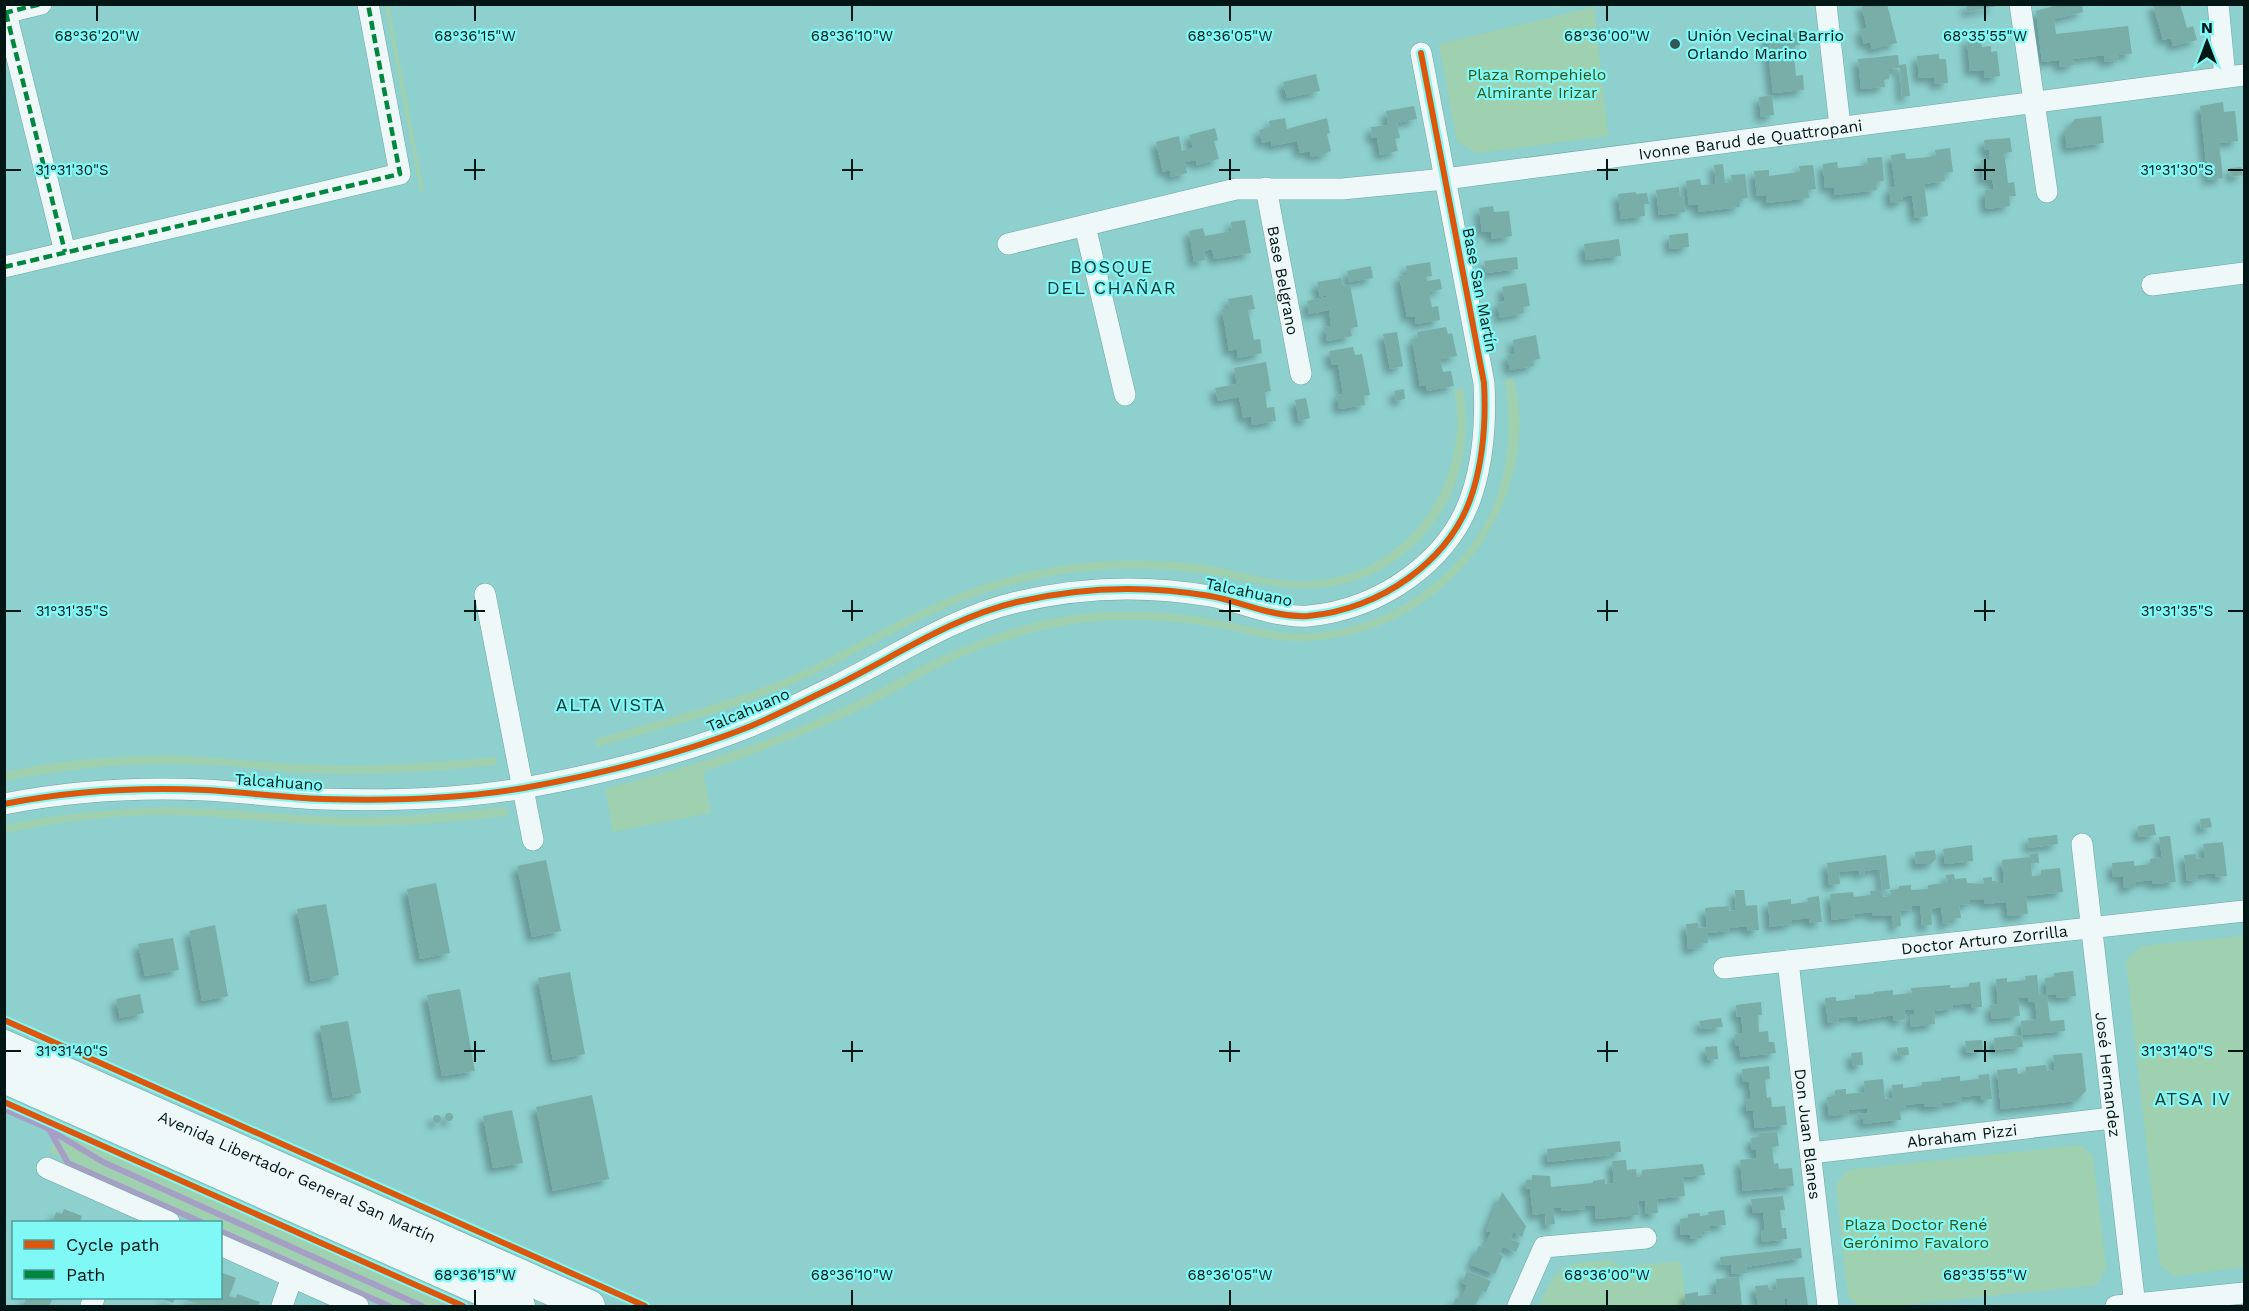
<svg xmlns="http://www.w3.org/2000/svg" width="2249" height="1311" font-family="'Work Sans',sans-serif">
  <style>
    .green { fill: #9fd1b0 }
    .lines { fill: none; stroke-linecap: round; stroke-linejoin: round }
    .stream { stroke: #a59fc6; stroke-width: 6 }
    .building { fill: #79ada7; filter: url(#shadow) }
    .minor-casing { stroke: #6da5a4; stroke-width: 22 }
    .primary-casing { stroke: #6da5a4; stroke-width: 33 }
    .minor { stroke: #eef8f8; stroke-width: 21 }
    .primary { stroke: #eef8f8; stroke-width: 32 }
    .quiet { stroke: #00873e; stroke-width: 4.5; stroke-dasharray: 9 4.5; stroke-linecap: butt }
    .cycleway-casing { stroke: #80f9f6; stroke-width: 10 }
    .cycleway { stroke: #dc560c; stroke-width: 6 }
    .ticks { fill: none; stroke: #001716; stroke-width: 2 }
    .poi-dot { fill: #315856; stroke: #80f9f6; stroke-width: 2 }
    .labels { text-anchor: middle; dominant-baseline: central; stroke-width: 4.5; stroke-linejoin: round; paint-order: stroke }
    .poi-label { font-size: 16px; fill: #001716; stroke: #80f9f6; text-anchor: start }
    .park-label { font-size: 16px; fill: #345618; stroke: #80f9f6 }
    .street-label { font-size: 16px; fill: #001716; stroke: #80f9f6 }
    .neighbourhood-label { font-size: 18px; letter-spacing: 1.5px; fill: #0d3535; stroke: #80f9f6 }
    .ticks-label { font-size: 15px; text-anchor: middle; fill: #001716; stroke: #80f9f6; stroke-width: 4.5; stroke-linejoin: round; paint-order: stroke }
  </style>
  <defs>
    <filter id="shadow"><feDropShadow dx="-5.5" dy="5.5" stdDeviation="3" flood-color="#0004"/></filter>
  </defs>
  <rect width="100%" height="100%" fill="#8dd0ce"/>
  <!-- green -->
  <path class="green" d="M 385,5 L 389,5 L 424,191 L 420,191 Z
    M 1594,7 L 1608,136 L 1477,153 L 1457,141 L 1439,44 Z
    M 1513,378 C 1528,425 1516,484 1492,526 C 1452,598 1378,642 1295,641 C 1269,641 1245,633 1220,628 C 1161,618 1100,616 1042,630 C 1011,638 980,648 950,662 C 924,674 900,690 874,703 C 818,730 761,752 703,772 L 711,813 L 613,832 L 605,789 C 684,768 761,746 836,711 C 876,693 914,668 954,651 C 979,640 1006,630 1033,623 C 1079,611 1128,609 1176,614 C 1211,617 1245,627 1280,632 C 1352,641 1425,604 1469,548 C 1507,499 1514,439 1505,380 Z
    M 1463,388 C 1476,464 1446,535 1376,572 C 1311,605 1250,578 1183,571 C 1144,566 1102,568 1063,574 C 1021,581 978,593 939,611 C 890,632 844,662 795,683 C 731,711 664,728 597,747 L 595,739 C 661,720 727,703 791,676 C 835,657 876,631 919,611 C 963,589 1011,574 1060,566 C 1108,559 1156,559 1204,565 C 1229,568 1254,577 1279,580 C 1309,584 1342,579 1369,566 C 1435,532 1467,461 1454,390 Z
    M 169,755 C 220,757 270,764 321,765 C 380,767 437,762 496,757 L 497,765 C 439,771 382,775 324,774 C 284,773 245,766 205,765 C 138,762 70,767 5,781 L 5,772 C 59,760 114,756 169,755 Z
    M 167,807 C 230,808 292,817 355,817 C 405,817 456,812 506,807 L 508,816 C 456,821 405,827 353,826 C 291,825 229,816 167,815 C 112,815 58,822 5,833 L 5,825 C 58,814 112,809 167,807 Z
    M 2244,936 L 2244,1267 L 2174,1276 L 2160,1265 L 2126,961 L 2141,946 Z
    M 59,1130 L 452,1306 L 393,1306 L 221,1229 L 220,1222 L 206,1222 L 49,1152 Z
    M 2080,1145 L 2093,1156 L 2106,1268 L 2097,1285 L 1892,1306 L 1859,1306 L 1848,1296 L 1836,1184 L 1848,1170 Z
    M 1610,1260 L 1620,1267 L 1681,1261 L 1686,1306 L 1539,1306 C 1559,1261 1562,1265 1610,1260 Z"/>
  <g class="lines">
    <!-- stream -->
    <path class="stream" d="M 4,1109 L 45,1127 L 103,1162 L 422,1306
      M 50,1131 L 68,1163 L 201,1222
      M 220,1231 L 389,1306"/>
  </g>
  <!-- building -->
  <path class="building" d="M 1861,4 L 1887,4 L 1897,43 L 1872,49 L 1870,42 L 1864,44 L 1860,30 L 1867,28 Z
    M 1966,4 L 1996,4 L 1996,6 L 1967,12 Z
    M 2061,4 L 2082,4 L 2083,12 L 2054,19 L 2056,34 L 2128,26 L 2132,54 L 2118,55 L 2119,60 L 2104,62 L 2104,55 L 2073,59 L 2074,65 L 2060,67 L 2059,60 L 2042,62 L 2036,11 Z
    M 2153,4 L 2180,4 L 2187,28 L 2193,26 L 2197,40 L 2173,46 L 2171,38 L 2163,40 Z
    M 1798,32 L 1800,45 L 1793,46 L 1796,76 L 1803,75 L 1804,90 L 1773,93 L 1766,36 Z
    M 1981,38 L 1982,47 L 1991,46 L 1991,52 L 1997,51 L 2000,76 L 1985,78 L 1984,70 L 1970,71 L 1967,39 Z
    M 1939,54 L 1939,59 L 1946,59 L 1948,83 L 1935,84 L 1934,77 L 1919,78 L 1917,56 Z
    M 1898,55 L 1899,65 L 1906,64 L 1910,96 L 1902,97 L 1900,68 L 1889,69 L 1889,79 L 1884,80 L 1885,87 L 1861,89 L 1858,59 Z
    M 1316,74 L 1320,91 L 1287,98 L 1283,82 Z
    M 1772,95 L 1774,115 L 1761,117 L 1759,97 Z
    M 2223,102 L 2224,112 L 2235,111 L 2238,141 L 2219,143 L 2223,178 L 2208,180 L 2200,106 Z
    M 1414,106 L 1417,119 L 1397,123 L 1400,138 L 1395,139 L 1398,151 L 1380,155 L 1377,138 L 1372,138 L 1371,127 L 1388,125 L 1386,111 Z
    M 2101,116 L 2104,143 L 2067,148 L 2065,132 L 2075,119 Z
    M 1285,118 L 1287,129 L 1327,118 L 1330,133 L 1327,134 L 1331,151 L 1318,157 L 1318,155 L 1311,157 L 1310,151 L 1300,153 L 1297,141 L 1272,146 L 1271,141 L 1262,143 L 1259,130 L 1270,127 L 1269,121 Z
    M 1215,128 L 1218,140 L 1214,141 L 1219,159 L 1197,165 L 1196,160 L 1185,162 L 1187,173 L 1171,177 L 1170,170 L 1163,172 L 1156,142 L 1179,136 L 1182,151 L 1193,148 L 1189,135 Z
    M 2010,138 L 2012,152 L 2004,153 L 2006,167 L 2008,183 L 2014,182 L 2016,196 L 2009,196 L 2010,206 L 1986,209 L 1985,190 L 1994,189 L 1992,179 L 1983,180 L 1981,160 L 1990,159 L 1989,150 L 1985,150 L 1984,140 Z
    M 1950,148 L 1953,172 L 1944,173 L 1945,181 L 1924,184 L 1928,216 L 1915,218 L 1912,195 L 1902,197 L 1903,202 L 1891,203 L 1889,188 L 1895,187 L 1891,155 L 1905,153 L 1906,159 L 1920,158 L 1936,156 L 1935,150 Z
    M 1882,157 L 1884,181 L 1876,182 L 1877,190 L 1835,195 L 1834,187 L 1825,188 L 1823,164 L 1837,162 L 1838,168 L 1868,165 L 1867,158 Z
    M 1723,164 L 1725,183 L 1732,182 L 1731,175 L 1745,174 L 1748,198 L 1739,199 L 1740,207 L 1698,212 L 1698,204 L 1689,205 L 1686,181 L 1700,179 L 1701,185 L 1716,184 L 1714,165 Z
    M 1813,165 L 1816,189 L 1808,190 L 1809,198 L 1767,203 L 1766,195 L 1757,196 L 1754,171 L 1769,170 L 1769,176 L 1784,174 L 1800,172 L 1799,166 Z
    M 2241,167 L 2243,175 L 2231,177 L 2230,168 Z
    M 1679,187 L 1680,196 L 1683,196 L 1685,212 L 1659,215 L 1656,190 Z
    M 1636,192 L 1636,194 L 1647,193 L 1649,204 L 1644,204 L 1645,216 L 1621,219 L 1618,194 Z
    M 1493,206 L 1494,212 L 1509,211 L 1512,236 L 1491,239 L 1491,231 L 1482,232 L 1479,208 Z
    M 1245,220 L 1251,253 L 1214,259 L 1212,249 L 1204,251 L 1205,260 L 1194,262 L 1189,231 L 1203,228 L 1205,236 L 1232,231 L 1231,222 Z
    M 1688,233 L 1689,247 L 1670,249 L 1669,235 Z
    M 1619,239 L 1621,256 L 1586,260 L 1584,244 Z
    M 1517,257 L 1518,269 L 1486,273 L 1484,261 Z
    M 1430,262 L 1432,276 L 1426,277 L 1427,281 L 1440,279 L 1442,289 L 1429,292 L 1432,307 L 1438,306 L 1440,320 L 1416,324 L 1415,316 L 1407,317 L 1399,276 L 1407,275 L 1406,266 Z
    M 1371,266 L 1373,278 L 1349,282 L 1347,271 Z
    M 1341,278 L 1343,286 L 1350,285 L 1358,327 L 1350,328 L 1352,336 L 1327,341 L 1325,327 L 1331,326 L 1329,310 L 1309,314 L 1307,301 L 1326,297 L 1326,295 L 1320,297 L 1317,282 Z
    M 1526,283 L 1530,306 L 1523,307 L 1524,313 L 1500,318 L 1497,303 L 1505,301 L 1502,287 Z
    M 1252,295 L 1255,309 L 1248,310 L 1254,340 L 1260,339 L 1262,353 L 1238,358 L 1237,349 L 1229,351 L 1222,309 L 1229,308 L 1228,299 Z
    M 1446,327 L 1448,334 L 1452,333 L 1457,356 L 1440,359 L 1443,372 L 1451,371 L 1454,386 L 1427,391 L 1426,385 L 1420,386 L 1412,339 L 1418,338 L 1417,332 Z
    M 1397,332 L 1403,366 L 1390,369 L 1383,334 Z
    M 1536,335 L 1540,359 L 1533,360 L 1534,366 L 1510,370 L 1507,355 L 1515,354 L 1513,340 Z
    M 1353,347 L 1355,355 L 1362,354 L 1370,395 L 1364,396 L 1365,405 L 1339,409 L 1337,395 L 1343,394 L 1338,364 L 1332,365 L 1329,351 Z
    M 1266,362 L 1271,391 L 1265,392 L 1267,408 L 1274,407 L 1276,421 L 1252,425 L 1251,416 L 1243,418 L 1239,397 L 1218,401 L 1215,388 L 1237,384 L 1234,368 Z
    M 1404,389 L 1405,399 L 1396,401 L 1394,391 Z
    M 1306,398 L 1310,418 L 1299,421 L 1295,400 Z
    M 2210,818 L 2212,827 L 2201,829 L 2200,819 Z
    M 2154,824 L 2156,835 L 2139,837 L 2138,826 Z
    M 2057,835 L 2058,844 L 2029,848 L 2028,838 Z
    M 2170,836 L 2176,882 L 2153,884 L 2152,880 L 2135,882 L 2136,886 L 2124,888 L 2123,876 L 2113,877 L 2112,863 L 2134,861 L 2134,866 L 2150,864 L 2150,859 L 2162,857 L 2159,837 Z
    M 2223,842 L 2227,876 L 2215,877 L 2215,873 L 2198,875 L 2198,879 L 2187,881 L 2184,855 L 2196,854 L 2197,859 L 2205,858 L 2203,844 Z
    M 1972,845 L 1973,861 L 1945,864 L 1943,849 Z
    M 1935,850 L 1936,859 L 1931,864 L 1916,864 L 1915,852 Z
    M 2038,853 L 2039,863 L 2031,863 L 2032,876 L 2041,876 L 2041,870 L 2060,868 L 2063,892 L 2026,896 L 2028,914 L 2008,916 L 2006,902 L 1985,904 L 1984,899 L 1969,900 L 1970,904 L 1959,905 L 1961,918 L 1951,919 L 1951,923 L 1943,924 L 1941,907 L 1931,909 L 1932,925 L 1922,926 L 1920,905 L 1912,906 L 1912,910 L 1900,911 L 1901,926 L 1894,927 L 1892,915 L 1873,916 L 1872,912 L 1855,914 L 1855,917 L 1832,920 L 1830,894 L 1853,892 L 1854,897 L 1871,895 L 1870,891 L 1882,890 L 1880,869 L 1864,871 L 1865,875 L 1860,875 L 1859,870 L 1839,872 L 1840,884 L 1829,885 L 1827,863 L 1886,855 L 1890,889 L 1882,890 L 1883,897 L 1891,896 L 1890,890 L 1899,889 L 1899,886 L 1911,885 L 1911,890 L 1928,889 L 1928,885 L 1947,883 L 1946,875 L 1954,874 L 1955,879 L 1966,878 L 1967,883 L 1984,884 L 1983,878 L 1992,877 L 1992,881 L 1996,881 L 1996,883 L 2004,883 L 2002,860 L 2030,857 L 2030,854 Z
    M 546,860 L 561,931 L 532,937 L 517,866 Z
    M 436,883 L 450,953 L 420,959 L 407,889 Z
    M 1735,890 L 1744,890 L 1746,906 L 1757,905 L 1759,930 L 1748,931 L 1747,926 L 1730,928 L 1730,931 L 1707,933 L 1708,943 L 1699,944 L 1700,948 L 1688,949 L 1686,924 L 1698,923 L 1699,928 L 1707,927 L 1705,908 L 1729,906 L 1729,911 L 1736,910 Z
    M 1819,896 L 1822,922 L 1810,923 L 1809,919 L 1801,919 L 1792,920 L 1792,924 L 1770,927 L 1768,902 L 1791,899 L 1791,904 L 1808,902 L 1807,898 Z
    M 326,904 L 339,975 L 311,981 L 297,909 Z
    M 215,925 L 228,996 L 202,1001 L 189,931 Z
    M 173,938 L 179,970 L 145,976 L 138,944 Z
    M 2073,971 L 2076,996 L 2056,998 L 2056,994 L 2047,995 L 2045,978 L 2054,977 L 2054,973 Z
    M 570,972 L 585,1054 L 553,1060 L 538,978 Z
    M 2037,975 L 2039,995 L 2047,995 L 2050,1021 L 2064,1020 L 2065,1031 L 2022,1035 L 2021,1021 L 2037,1019 L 2035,1001 L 2028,1002 L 2028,997 L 2018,998 L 2020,1016 L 1992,1019 L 1990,1005 L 1998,1004 L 1996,979 L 2007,978 L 2007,982 L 2026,980 L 2025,976 Z
    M 1980,982 L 1982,1007 L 1971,1008 L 1971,1003 L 1952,1005 L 1953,1009 L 1934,1011 L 1935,1024 L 1911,1027 L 1910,1014 L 1914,1014 L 1914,1009 L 1904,1010 L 1906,1019 L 1894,1021 L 1893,1015 L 1857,1021 L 1857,1016 L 1838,1018 L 1839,1022 L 1828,1023 L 1825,998 L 1836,997 L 1836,1001 L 1855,999 L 1855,995 L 1874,994 L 1874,992 L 1893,990 L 1893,995 L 1912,993 L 1911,988 L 1939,986 L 1950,985 L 1950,988 L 1969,987 L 1969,983 Z
    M 460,989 L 475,1071 L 442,1076 L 427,995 Z
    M 140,994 L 144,1013 L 120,1018 L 116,999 Z
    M 1761,1002 L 1762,1015 L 1758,1015 L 1759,1032 L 1768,1031 L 1769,1042 L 1774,1042 L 1776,1053 L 1741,1057 L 1739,1046 L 1736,1046 L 1735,1034 L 1743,1033 L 1741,1016 L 1737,1017 L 1736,1005 Z
    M 1721,1018 L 1723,1027 L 1701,1029 L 1699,1021 Z
    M 348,1021 L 361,1093 L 333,1098 L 320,1026 Z
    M 2022,1035 L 2023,1047 L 1995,1050 L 1994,1038 Z
    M 1982,1040 L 1983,1051 L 1967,1053 L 1965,1041 Z
    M 1717,1046 L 1718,1059 L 1708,1060 L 1705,1047 Z
    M 1908,1047 L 1909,1055 L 1898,1056 L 1897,1048 Z
    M 1862,1052 L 1863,1065 L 1853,1066 L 1851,1053 Z
    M 2082,1053 L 2086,1091 L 2076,1101 L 2001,1109 L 1997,1070 L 2017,1068 L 2018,1074 L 2026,1073 L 2026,1067 L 2046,1065 L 2047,1071 L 2055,1070 L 2053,1055 Z
    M 1769,1066 L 1770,1079 L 1765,1080 L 1767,1098 L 1771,1097 L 1772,1107 L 1785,1106 L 1787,1125 L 1755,1128 L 1753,1111 L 1747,1111 L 1746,1100 L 1751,1099 L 1749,1082 L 1743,1082 L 1742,1069 Z
    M 1989,1074 L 1992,1099 L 1981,1100 L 1981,1095 L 1962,1097 L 1962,1101 L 1943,1103 L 1943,1106 L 1924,1107 L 1924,1103 L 1905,1105 L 1906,1109 L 1900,1109 L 1901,1120 L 1888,1121 L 1864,1124 L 1863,1118 L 1858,1118 L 1858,1114 L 1867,1113 L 1867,1108 L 1848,1110 L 1849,1114 L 1829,1116 L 1827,1097 L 1835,1096 L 1835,1090 L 1846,1089 L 1846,1094 L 1865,1092 L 1864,1081 L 1883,1079 L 1885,1099 L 1893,1098 L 1892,1085 L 1903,1084 L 1903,1088 L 1922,1086 L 1922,1082 L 1941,1081 L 1941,1078 L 1960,1076 L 1960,1081 L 1979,1079 L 1978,1075 Z
    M 592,1095 L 609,1179 L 553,1191 L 536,1107 Z
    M 512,1110 L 523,1163 L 493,1168 L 483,1116 Z
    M445 1117a4 4 0 1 1 8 0a4 4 0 1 1-8 0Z
    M433 1119a4 4 0 1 1 8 0a4 4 0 1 1-8 0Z
    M 1777,1132 L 1779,1146 L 1772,1147 L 1774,1164 L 1778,1163 L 1779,1169 L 1792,1168 L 1794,1186 L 1743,1191 L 1740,1160 L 1757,1158 L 1756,1149 L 1752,1150 L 1751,1138 L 1759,1137 L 1759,1133 Z
    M 1620,1141 L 1621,1152 L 1611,1153 L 1611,1155 L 1548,1162 L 1547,1149 Z
    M 1626,1160 L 1627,1170 L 1636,1169 L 1637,1177 L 1642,1176 L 1642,1170 L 1703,1164 L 1705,1175 L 1683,1177 L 1685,1196 L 1657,1199 L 1658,1213 L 1646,1214 L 1645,1200 L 1638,1201 L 1639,1215 L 1596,1219 L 1595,1206 L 1585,1206 L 1585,1209 L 1562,1211 L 1561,1207 L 1553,1208 L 1555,1224 L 1546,1225 L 1545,1213 L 1533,1215 L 1530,1189 L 1526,1189 L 1526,1180 L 1532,1180 L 1532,1175 L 1550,1176 L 1551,1187 L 1593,1183 L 1593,1181 L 1605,1179 L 1605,1184 L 1614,1183 L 1612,1161 Z
    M 1502,1192 L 1526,1226 L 1522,1237 L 1513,1232 L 1510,1239 L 1520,1243 L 1516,1252 L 1503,1246 L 1499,1254 L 1503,1256 L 1495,1274 L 1471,1265 L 1479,1246 L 1484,1248 L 1491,1232 L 1486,1231 Z
    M 1783,1196 L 1785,1210 L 1780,1210 L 1782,1228 L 1786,1228 L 1787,1239 L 1762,1242 L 1761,1230 L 1765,1230 L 1763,1212 L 1753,1213 L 1751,1199 Z
    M 64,1209 L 82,1216 L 80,1222 L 53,1222 L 56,1212 L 62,1214 Z
    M 1724,1210 L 1726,1225 L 1710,1226 L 1710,1231 L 1701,1232 L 1702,1238 L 1690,1239 L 1690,1235 L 1681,1235 L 1680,1219 L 1688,1218 L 1688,1214 L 1700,1213 L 1700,1216 L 1709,1215 L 1708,1212 Z
    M 1801,1248 L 1802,1258 L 1746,1267 L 1747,1273 L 1732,1274 L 1731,1264 L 1721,1265 L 1720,1257 Z
    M 1467,1271 L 1491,1281 L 1486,1292 L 1482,1291 L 1475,1306 L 1452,1306 L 1456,1298 L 1461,1300 L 1464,1292 L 1467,1285 L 1462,1283 Z
    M 220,1272 L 236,1278 L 229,1296 L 236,1298 L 237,1294 L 260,1302 L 258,1306 L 204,1306 L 186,1300 L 187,1298 L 220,1298 Z
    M 1739,1277 L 1742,1306 L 1686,1306 L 1685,1294 L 1698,1292 L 1698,1296 L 1717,1294 L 1716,1279 Z
    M 1804,1277 L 1808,1306 L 1788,1306 L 1787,1298 L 1784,1299 L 1785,1305 L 1758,1306 L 1755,1286 L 1768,1285 L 1769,1290 L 1777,1289 L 1776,1279 Z
    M 26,1298 L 53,1298 L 49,1306 L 23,1306 Z
    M 160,1298 L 175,1298 L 173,1303 Z"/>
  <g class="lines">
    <defs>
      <g id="minor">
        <path d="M 1826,4 L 1840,126"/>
        <path d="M 2020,4 L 2047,192"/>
        <path d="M 2218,4 L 2225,77"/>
        <path d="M 4,13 L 41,4"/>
        <path d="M 6,13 L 65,252"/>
        <path id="s1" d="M 1266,188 L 1301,374"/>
        <path d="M 1085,226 L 1125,395"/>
        <path id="s2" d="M 1008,244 L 1236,189 L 1342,189 L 1445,179 L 2244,75"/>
        <path d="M 4,267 L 400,174 L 368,4"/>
        <path d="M 2152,285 L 2244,273"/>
        <path d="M 485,594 L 533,840"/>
        <path d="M 4,804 C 70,791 139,787 205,790 C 245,792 284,798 323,799 C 388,801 460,799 524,788 C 601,774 679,755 751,726 C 777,715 802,702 827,690 C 890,660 949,618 1017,602 C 1080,587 1146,585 1210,596 C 1243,602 1274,618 1308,616 C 1379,610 1452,561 1473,491 C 1484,455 1486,420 1484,383 L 1421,53"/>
        <path id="s3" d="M 2082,844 L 2135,1306"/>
        <path id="s4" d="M 1788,961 L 1828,1306"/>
        <path id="s5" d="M 1724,968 L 2244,911"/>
        <path id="s6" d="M 1811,1153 L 2112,1118"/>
        <path d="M 47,1168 L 169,1222"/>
        <path d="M 220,1245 L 358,1306"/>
        <path d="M 91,1306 L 94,1298"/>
        <path d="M 282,1306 L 292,1277"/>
        <path d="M 1518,1306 L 1544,1247 L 1646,1238"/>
        <path d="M 2116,1306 L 2244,1293"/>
      </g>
      <g id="primary">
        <path id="s7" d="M 4,1046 L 589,1306"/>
        <path d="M 4,1077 L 519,1306"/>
      </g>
    </defs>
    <!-- minor casing -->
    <use href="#minor" class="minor-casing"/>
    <!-- primary casing -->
    <use href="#primary" class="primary-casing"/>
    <!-- minor -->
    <use href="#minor" class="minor"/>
    <!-- primary -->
    <use href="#primary" class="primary"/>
    <!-- quiet -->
    <path class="quiet" d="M 4,13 L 41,4
      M 6,13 L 65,252
      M 4,267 L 400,174 L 368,4"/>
    <defs>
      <path id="cycleway" d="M 4,804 C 70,791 139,787 205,790 C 245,792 284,798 323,799 C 388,801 460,799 524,788 C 601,774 679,755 751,726 C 777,715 802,702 827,690 C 890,660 949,618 1017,602 C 1080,587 1146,585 1210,596 C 1243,602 1274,618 1308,616 C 1379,610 1452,561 1473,491 C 1484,455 1486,420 1484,383 L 1421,53
        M 4,1020 L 645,1306
        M 4,1102 L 463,1306"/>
    </defs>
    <!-- cycleway casing -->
    <use href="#cycleway" class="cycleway-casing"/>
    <!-- cycleway -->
    <use href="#cycleway" class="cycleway"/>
  </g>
  <!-- ticks -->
  <path class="ticks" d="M 97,6 L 97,21M 475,6 L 475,21M 852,6 L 852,21M 1230,6 L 1230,21M 1607,6 L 1607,21M 1985,6 L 1985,21M 475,159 L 475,180M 852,159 L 852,180M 1230,159 L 1230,180M 1607,159 L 1607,180M 1985,159 L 1985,180M 6,170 L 21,170M 464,170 L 485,170M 842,170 L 863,170M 1219,170 L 1240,170M 1597,170 L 1618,170M 1974,170 L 1995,170M 2228,170 L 2243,170M 475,600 L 475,621M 852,600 L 852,621M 1230,600 L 1230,621M 1607,600 L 1607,621M 1985,600 L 1985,621M 6,611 L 21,611M 464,611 L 485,611M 842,611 L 863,611M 1219,611 L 1240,611M 1597,611 L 1618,611M 1974,611 L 1995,611M 2228,611 L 2243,611M 475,1041 L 475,1062M 852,1041 L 852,1062M 1230,1041 L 1230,1062M 1607,1041 L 1607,1062M 1985,1041 L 1985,1062M 6,1051 L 21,1051M 464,1051 L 485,1051M 842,1051 L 863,1051M 1219,1051 L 1240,1051M 1597,1051 L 1618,1051M 1974,1051 L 1995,1051M 2228,1051 L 2243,1051M 475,1290 L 475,1305M 852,1290 L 852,1305M 1230,1290 L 1230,1305M 1607,1290 L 1607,1305M 1985,1290 L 1985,1305"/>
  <!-- markers -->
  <circle class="poi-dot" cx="1675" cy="44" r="6"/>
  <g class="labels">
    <!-- poi labels -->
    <g class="poi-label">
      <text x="1687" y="35">Unión Vecinal Barrio<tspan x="1687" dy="18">Orlando Marino</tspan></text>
    </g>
    <!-- park labels -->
    <g class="park-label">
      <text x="1537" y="74">Plaza Rompehielo<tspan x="1537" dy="18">Almirante Irizar</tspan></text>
      <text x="1916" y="1224">Plaza Doctor René<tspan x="1916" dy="18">Gerónimo Favaloro</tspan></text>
    </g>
    <!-- street labels -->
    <g class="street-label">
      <text stroke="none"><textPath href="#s2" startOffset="752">Ivonne Barud de Quattropani</textPath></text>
      <text stroke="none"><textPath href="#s1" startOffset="94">Base Belgrano</textPath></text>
      <text transform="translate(1480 290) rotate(79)">Base San Martín</text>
      <text transform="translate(1249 592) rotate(12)">Talcahuano</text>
      <text transform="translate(748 710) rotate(-23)">Talcahuano</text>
      <text transform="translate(279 782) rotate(4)">Talcahuano</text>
      <text stroke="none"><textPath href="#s5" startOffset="262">Doctor Arturo Zorrilla</textPath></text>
      <text stroke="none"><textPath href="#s3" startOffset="232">José Hernandez</textPath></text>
      <text stroke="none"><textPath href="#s4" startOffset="174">Don Juan Blanes</textPath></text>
      <text stroke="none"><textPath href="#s6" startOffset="152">Abraham Pizzi</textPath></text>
      <text stroke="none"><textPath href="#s7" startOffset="321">Avenida Libertador General San Martín</textPath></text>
    </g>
    <!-- neighbourhood labels -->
    <g class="neighbourhood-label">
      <text x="1112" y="266">BOSQUE<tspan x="1112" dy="21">DEL CHAÑAR</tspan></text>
      <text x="611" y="704">ALTA VISTA</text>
      <text x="2193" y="1098">ATSA IV</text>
    </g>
  </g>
  <g class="ticks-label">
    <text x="97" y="41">68°36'20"W</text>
    <text x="475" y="41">68°36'15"W</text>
    <text x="852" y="41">68°36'10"W</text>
    <text x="1230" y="41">68°36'05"W</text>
    <text x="1607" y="41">68°36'00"W</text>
    <text x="1985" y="41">68°35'55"W</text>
    <text x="72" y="175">31°31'30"S</text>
    <text x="2177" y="175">31°31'30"S</text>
    <text x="72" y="616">31°31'35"S</text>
    <text x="2177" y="616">31°31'35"S</text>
    <text x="72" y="1056">31°31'40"S</text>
    <text x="2177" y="1056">31°31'40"S</text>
    <text x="475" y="1280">68°36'15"W</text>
    <text x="852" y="1280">68°36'10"W</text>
    <text x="1230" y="1280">68°36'05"W</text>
    <text x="1607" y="1280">68°36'00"W</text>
    <text x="1985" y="1280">68°35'55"W</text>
  </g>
  <!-- border -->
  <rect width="2249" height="1311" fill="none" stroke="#001716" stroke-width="12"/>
  <!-- legend -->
  <rect x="12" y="1221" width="210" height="78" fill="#80f9f6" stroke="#4d9f9c" stroke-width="1.5"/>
  <rect x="24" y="1240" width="30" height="9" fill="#dc560c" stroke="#4d9f9c" stroke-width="1.5"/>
  <text x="66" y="1251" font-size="18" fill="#001716">Cycle path</text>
  <rect x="24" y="1270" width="30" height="9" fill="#00873e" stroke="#4d9f9c" stroke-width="1.5"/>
  <text x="66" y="1281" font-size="18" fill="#001716">Path</text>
  <!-- north arrow -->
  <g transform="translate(2207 42)" stroke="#80f9f6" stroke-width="4.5" paint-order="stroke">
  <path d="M0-4.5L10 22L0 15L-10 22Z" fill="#001716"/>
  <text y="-9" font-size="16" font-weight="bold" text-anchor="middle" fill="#001716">N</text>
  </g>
</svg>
